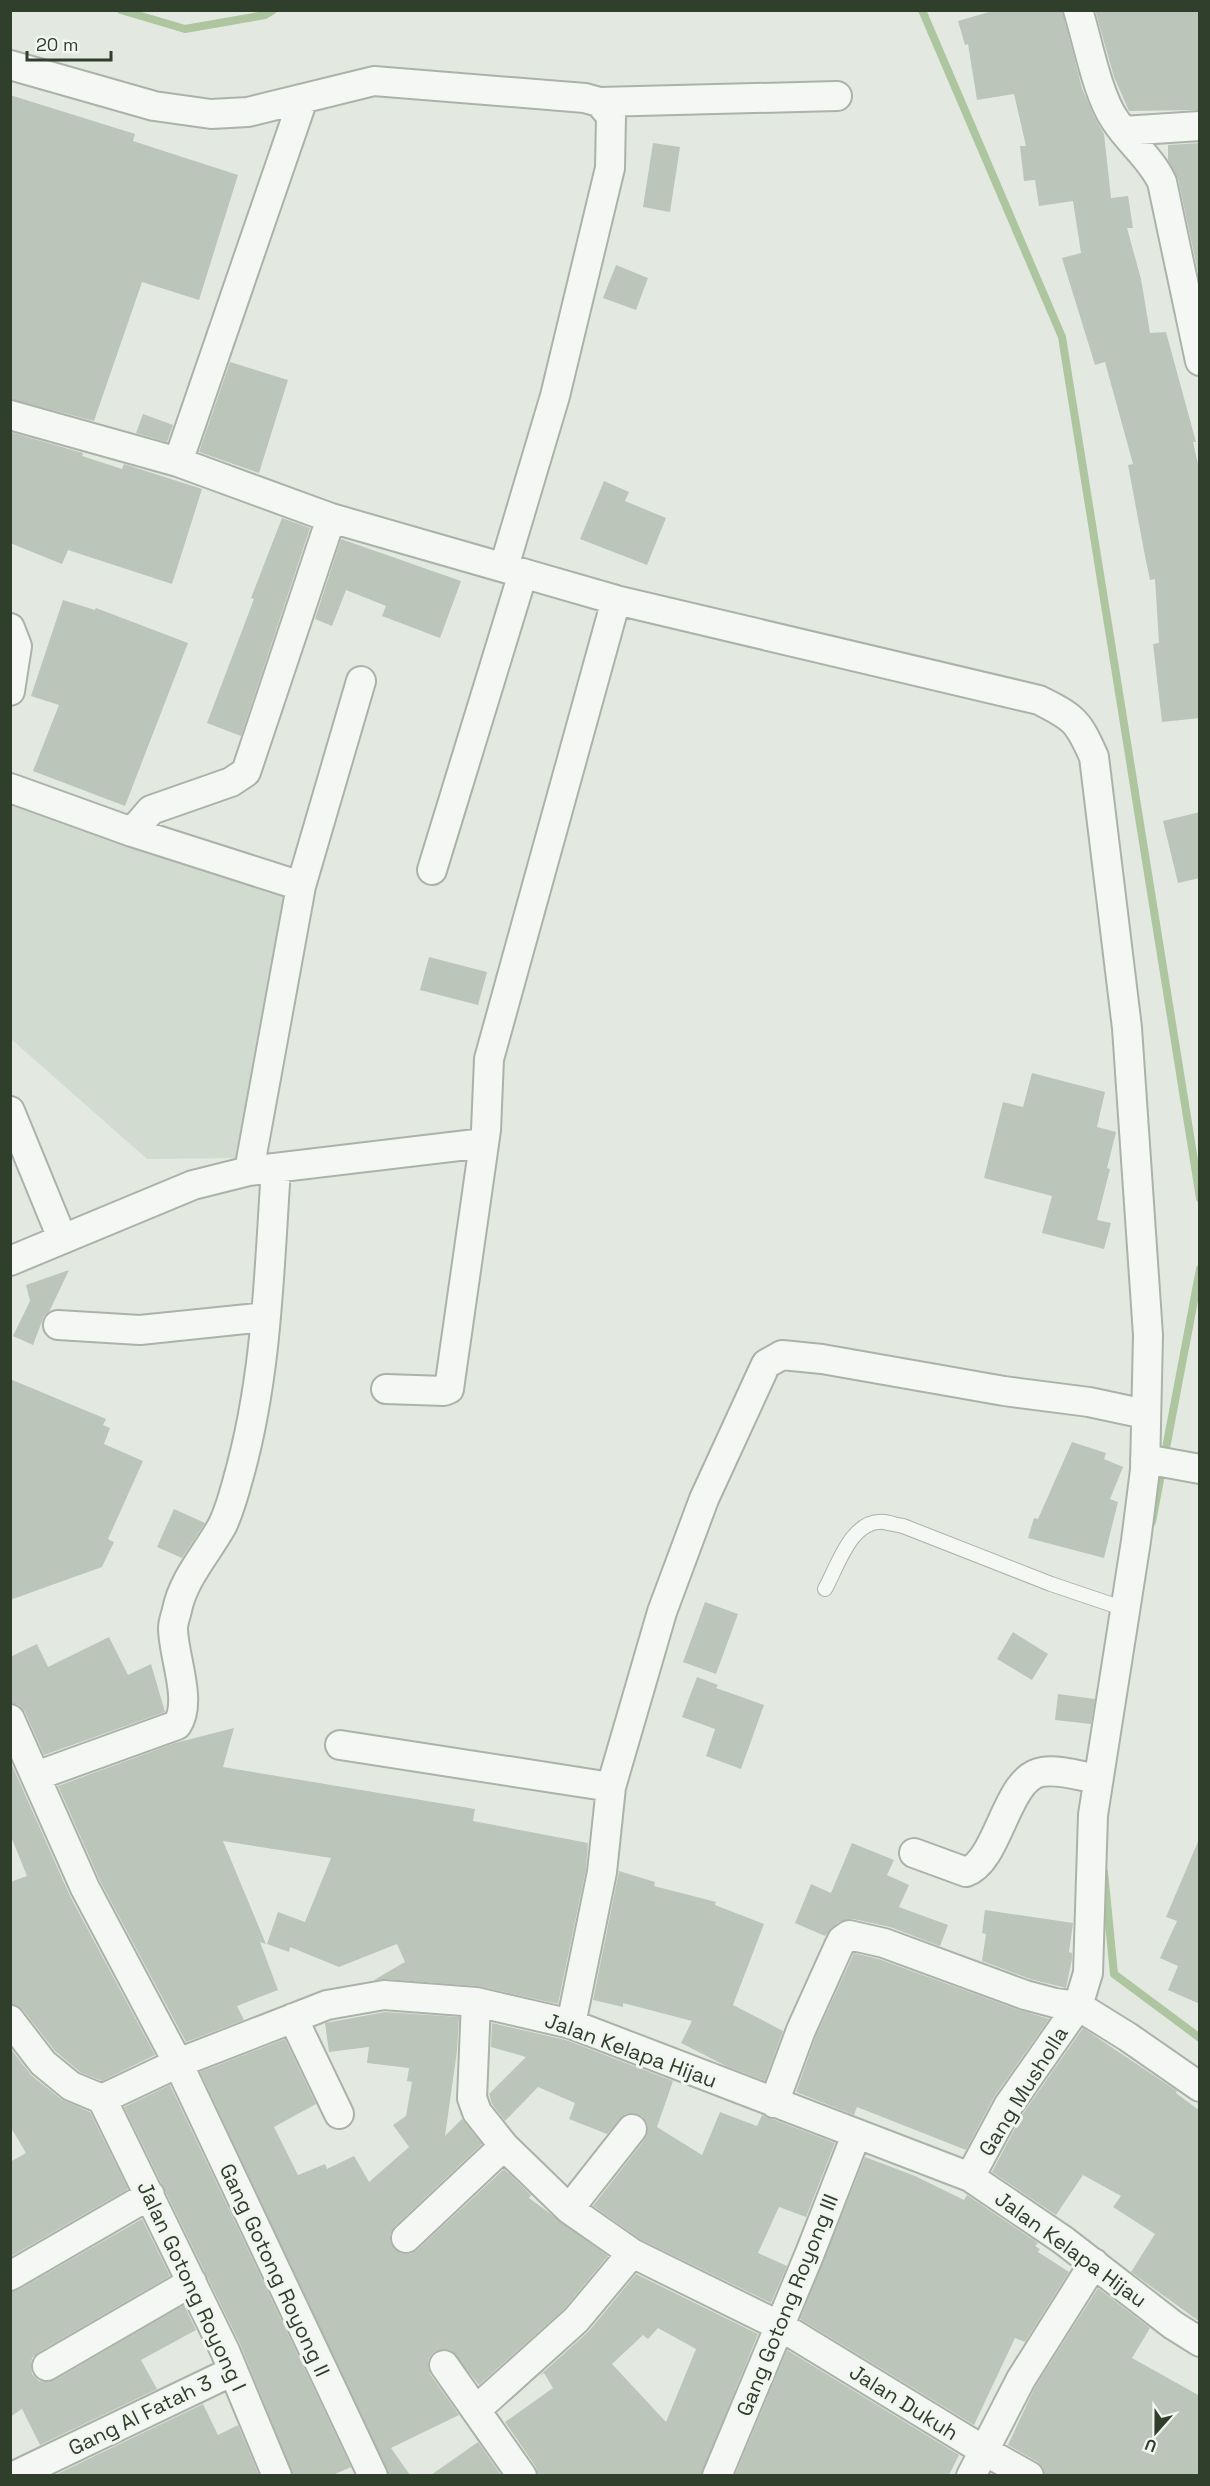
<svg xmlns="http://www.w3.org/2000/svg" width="1210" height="2486" font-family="'Space Grotesk',sans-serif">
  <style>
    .built { fill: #d2dbd0 }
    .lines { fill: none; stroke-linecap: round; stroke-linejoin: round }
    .stream { stroke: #adc69f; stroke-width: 8 }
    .building { fill: #bcc5b9; fill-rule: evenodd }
    .service-casing { stroke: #aab3a7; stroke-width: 16 }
    .minor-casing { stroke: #aab3a7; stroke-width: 32 }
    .service { stroke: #f5f7f4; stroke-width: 14 }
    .minor { stroke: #f5f7f4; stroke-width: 28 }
    .labels { text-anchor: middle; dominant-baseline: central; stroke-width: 6; stroke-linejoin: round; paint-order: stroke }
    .street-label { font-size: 21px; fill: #303f2b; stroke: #f2f6f1 }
  </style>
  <rect width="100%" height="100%" fill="#e3e9e1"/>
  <!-- built -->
  <path class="built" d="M 11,800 L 291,897 L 240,1158 L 147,1159 L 11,1039 Z"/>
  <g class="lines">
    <!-- stream -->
    <path class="stream" d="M 121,10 L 185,29 L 265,15 L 273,10
      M 922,10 L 1062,337 L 1200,1198
      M 1152,1522 L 1200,1269
      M 1104,1872 L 1114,1974 L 1200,2038"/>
  </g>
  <!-- building -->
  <path class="building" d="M 996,10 L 1062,10 L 1082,88 L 1094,116 L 1104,134 L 1111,198 L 1128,196 L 1133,228 L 1127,228 L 1141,279 L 1150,333 L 1166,332 L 1196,442 L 1193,442 L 1200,473 L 1200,718 L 1162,722 L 1153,644 L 1159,643 L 1155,579 L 1150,580 L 1145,556 L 1128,465 L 1133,464 L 1105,362 L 1095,365 L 1062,258 L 1081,253 L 1073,201 L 1039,206 L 1035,180 L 1024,181 L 1020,146 L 1026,146 L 1014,94 L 977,100 L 968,44 L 965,45 L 958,21 Z
    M 1095,10 L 1200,10 L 1200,110 L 1129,111 L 1114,77 Z
    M 10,95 L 135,134 L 133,141 L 238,175 L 199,300 L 142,282 L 94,421 L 10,399 Z
    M 653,143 L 680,147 L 670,212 L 643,207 Z
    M 1200,143 L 1200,272 L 1198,272 L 1178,179 L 1168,160 L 1168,145 Z
    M 616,265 L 648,278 L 636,310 L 603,298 Z
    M 230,362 L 288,380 L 259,473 L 199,452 Z
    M 143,414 L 173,425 L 167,442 L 136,433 Z
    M 10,432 L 83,453 L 82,456 L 122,469 L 124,464 L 202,489 L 172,584 L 68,550 L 62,564 L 10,543 Z
    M 604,481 L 629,492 L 625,501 L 666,518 L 647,565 L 580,539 Z
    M 282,518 L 310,528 L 241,736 L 207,723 L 254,599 L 251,598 Z
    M 341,539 L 461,581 L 440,638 L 382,616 L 386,606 L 346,590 L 332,626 L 315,619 Z
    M 63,600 L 95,610 L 96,608 L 188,643 L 125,806 L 33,771 L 59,705 L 31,696 Z
    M 1200,812 L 1200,878 L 1178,883 L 1163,821 Z
    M 429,957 L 487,972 L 478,1005 L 420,990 Z
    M 1032,1073 L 1105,1092 L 1097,1127 L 1116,1132 L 1107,1168 L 1110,1169 L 1097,1220 L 1111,1223 L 1104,1249 L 1042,1233 L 1052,1196 L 984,1178 L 1003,1102 L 1023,1107 Z
    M 69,1270 L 49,1312 L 44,1316 L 33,1345 L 13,1336 L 30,1301 L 26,1285 Z
    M 10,1379 L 106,1419 L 103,1425 L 110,1428 L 104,1444 L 143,1461 L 108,1539 L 114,1542 L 102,1567 L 10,1600 Z
    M 1072,1442 L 1106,1453 L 1104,1459 L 1123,1467 L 1110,1499 L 1118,1502 L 1104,1558 L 1028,1538 L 1034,1518 L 1038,1519 Z
    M 174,1509 L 205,1523 L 182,1558 L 157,1547 Z
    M 705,1602 L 738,1614 L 716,1674 L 683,1662 Z
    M 1013,1632 L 1048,1654 L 1032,1680 L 997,1659 Z
    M 109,1637 L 128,1675 L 151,1664 L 165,1712 L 44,1755 L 25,1712 L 19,1705 L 10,1703 L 10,1657 L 37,1644 L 48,1667 Z
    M 697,1677 L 718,1685 L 716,1688 L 764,1705 L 741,1769 L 706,1756 L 715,1729 L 682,1717 Z
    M 1058,1694 L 1095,1699 L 1091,1724 L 1055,1720 Z
    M 234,1728 L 223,1767 L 475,1809 L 473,1821 L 588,1843 L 586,1869 L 558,2004 L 477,1986 L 385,1979 L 374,1980 L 405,1962 L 397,1944 L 339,1967 L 290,1947 L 289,1952 L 267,1944 L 278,1912 L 305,1922 L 331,1858 L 223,1841 L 266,1944 L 260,1942 L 278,1990 L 237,2006 L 244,2020 L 186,2042 L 100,1881 L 58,1786 L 175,1743 Z
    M 10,1765 L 12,1765 L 70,1896 L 155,2055 L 102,2081 L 80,2072 L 55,2051 L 23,2010 L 10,2004 L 10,1882 L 27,1876 L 10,1834 Z
    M 1200,1837 L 1200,2004 L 1168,1990 L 1178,1966 L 1160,1958 L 1177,1921 L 1166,1917 Z
    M 852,1843 L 894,1860 L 887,1875 L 909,1885 L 899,1907 L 948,1925 L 940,1946 L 890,1927 L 853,1919 L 839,1922 L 825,1936 L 795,1923 L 811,1884 L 831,1893 Z
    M 619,1871 L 655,1882 L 654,1886 L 716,1902 L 715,1905 L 764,1924 L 733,2005 L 783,2031 L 765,2081 L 726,2066 L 681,2043 L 692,2021 L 623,2003 L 623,2007 L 593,2000 Z
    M 985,1910 L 1073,1923 L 1069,1952 L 1072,1953 L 1072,1959 L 1066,1988 L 1030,1979 L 982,1961 L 986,1934 L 982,1933 Z
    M 854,1953 L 879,1959 L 1019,2010 L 1049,2019 L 994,2097 L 966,2150 L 857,2107 L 854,2115 L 796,2092 L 816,2036 Z
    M 385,2012 L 459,2017 L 457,2051 L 445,2136 L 462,2119 L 482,2144 L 395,2226 L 390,2234 L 390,2241 L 394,2249 L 402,2254 L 410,2254 L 417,2250 L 504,2169 L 531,2195 L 529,2198 L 608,2256 L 564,2309 L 479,2385 L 451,2350 L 443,2349 L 434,2352 L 429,2358 L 428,2366 L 430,2374 L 459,2415 L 391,2448 L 410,2475 L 389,2475 L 200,2072 L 285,2039 L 316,2104 L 274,2127 L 298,2175 L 325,2164 L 327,2169 L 354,2156 L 369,2182 L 409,2147 L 393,2125 L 406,2116 L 412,2082 L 407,2081 L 409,2068 L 367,2063 L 369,2047 L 329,2052 L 325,2023 Z
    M 492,2023 L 566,2040 L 673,2081 L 657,2127 L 702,2155 L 720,2112 L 757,2126 L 762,2115 L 835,2143 L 806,2217 L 779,2207 L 758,2253 L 787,2266 L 771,2303 L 640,2239 L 593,2206 L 645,2139 L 648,2131 L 647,2123 L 642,2116 L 634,2113 L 625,2114 L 607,2134 L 569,2119 L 575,2103 L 538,2087 L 505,2121 L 492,2104 L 489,2094 L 526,2057 L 491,2047 Z
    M 1083,2028 L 1177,2091 L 1176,2093 L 1200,2111 L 1200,2322 L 1131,2272 L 1155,2234 L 1113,2207 L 1121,2196 L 1083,2175 L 1056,2215 L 992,2172 L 1022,2115 Z
    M 10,2048 L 32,2076 L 61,2099 L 90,2112 L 128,2189 L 10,2257 L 10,2162 L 26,2153 L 10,2126 Z
    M 170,2085 L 351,2467 L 333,2475 L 293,2475 L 240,2344 L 124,2107 Z
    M 865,2157 L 915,2176 L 964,2200 L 967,2195 L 1038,2243 L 1035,2246 L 1040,2249 L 1038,2252 L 1069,2272 L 1025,2342 L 1015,2338 L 974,2425 L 800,2319 Z
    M 142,2219 L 170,2276 L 39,2352 L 32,2358 L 31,2365 L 32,2374 L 39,2381 L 48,2382 L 55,2380 L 184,2305 L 196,2330 L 141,2360 L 157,2389 L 40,2445 L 22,2409 L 10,2417 L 10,2292 L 18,2290 Z
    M 636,2274 L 758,2334 L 701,2475 L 538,2475 L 536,2467 L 505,2422 L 553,2388 L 544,2373 L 539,2376 L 589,2331 ZM 658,2328 L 696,2349 L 666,2422 L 612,2364 L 643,2335 L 648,2339 Z
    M 1098,2288 L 1150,2328 L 1132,2358 L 1200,2396 L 1200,2475 L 1045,2475 L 1043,2468 L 1038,2462 L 1008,2445 L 1035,2387 Z
    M 787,2350 L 959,2455 L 949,2475 L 735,2475 Z
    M 203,2404 L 218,2435 L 238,2425 L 259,2475 L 55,2475 Z
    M 478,2442 L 501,2475 L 431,2475 Z"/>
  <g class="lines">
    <defs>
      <path id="service" d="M 825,1589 C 838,1566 851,1519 884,1522 C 890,1523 897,1525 903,1526 L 1051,1584 L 1125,1609"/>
      <path id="minor" d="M 1078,10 C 1088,42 1097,94 1115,120 C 1129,142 1151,158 1162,182 L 1200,361
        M 10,65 L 154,106 L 211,114 L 248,112 L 374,81 L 585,98 L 599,102 L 611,116 L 610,168 L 555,396 L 504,567
        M 599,102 L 837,96
        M 1123,131 L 1200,126
        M 10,415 L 178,462 L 331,518 L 616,600 L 1039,700 C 1075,718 1078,721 1094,757 L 1127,1028 L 1148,1335 L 1145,1470 L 1136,1541 L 1093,1815 L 1088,1973 L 1078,2006 L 1008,2106 L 970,2177
        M 178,462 L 303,99
        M 10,628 L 17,646 L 10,691
        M 10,788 L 132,832 L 301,886 L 249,1171
        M 132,832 L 151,810 L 231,782 L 246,772 L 331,518
        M 432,870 L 523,573
        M 301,886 L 361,681
        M 10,1111 L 62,1238
        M 10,1261 L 193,1185 L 249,1171 L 484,1143
        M 58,1325 L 140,1330 L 266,1317
        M 386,1389 L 444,1391 L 449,1389 L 486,1130 L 489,1059 L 616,600
        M 1145,1459 L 1200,1469
        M 10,1719 L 85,1888 L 178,2063 L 373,2476
        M 340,1745 L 611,1787
        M 36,1776 L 177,1725 C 193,1701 173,1656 173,1628 C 173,1622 176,1615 177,1610 C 183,1579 207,1553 222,1526 C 229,1512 234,1494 238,1479 C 267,1378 269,1273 276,1168
        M 914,1853 L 966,1872 C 999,1861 1006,1777 1042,1772 C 1059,1769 1080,1776 1097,1779
        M 476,2002 L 472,2098 L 477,2112 L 504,2146 L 569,2209 L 632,2253 L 780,2326 L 983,2450 L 1029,2476
        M 293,2018 L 339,2114
        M 10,2020 L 43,2063 L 71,2086 L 102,2099 L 178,2063 L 327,2005 L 384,1995 L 476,2002 L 571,2024 L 970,2177 L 1063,2240 L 1173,2325 L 1200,2342
        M 571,2024 L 602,1872 L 611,1787 L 662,1612 L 704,1499 L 766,1364 L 782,1355 L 822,1359 L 1004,1391 L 1089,1402 L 1145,1414
        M 102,2099 L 225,2351 L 277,2476
        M 774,2103 L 801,2030 L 838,1948 L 842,1940 L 849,1935 L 884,1943 L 1025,1995 L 1055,2003 L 1078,2006 L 1128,2037 L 1200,2087
        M 569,2209 L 632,2129
        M 406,2238 L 504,2146
        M 10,2276 L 150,2195
        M 444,2365 L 522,2476
        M 47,2366 L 192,2282
        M 477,2409 L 576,2320 L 632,2253
        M 14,2476 L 233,2371
        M 717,2476 L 810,2253 L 856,2135
        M 971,2476 L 1021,2379 L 1094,2263"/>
    </defs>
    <!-- service casing -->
    <use href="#service" class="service-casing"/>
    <!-- minor casing -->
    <use href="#minor" class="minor-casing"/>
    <!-- service -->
    <use href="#service" class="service"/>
    <!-- minor -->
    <use href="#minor" class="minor"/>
  </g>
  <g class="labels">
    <!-- street labels -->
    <g class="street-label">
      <text transform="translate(631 2050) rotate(20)">Jalan Kelapa Hijau</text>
      <text transform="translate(1023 2091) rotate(-58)">Gang Musholla</text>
      <text transform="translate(1071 2249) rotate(36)">Jalan Kelapa Hijau</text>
      <text transform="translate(275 2270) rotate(65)">Gang Gotong Royong II</text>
      <text transform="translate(192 2286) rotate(65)">Jalan Gotong Royong I</text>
      <text transform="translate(787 2305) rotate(-68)">Gang Gotong Royong III</text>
      <text transform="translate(904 2402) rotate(32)">Jalan Dukuh</text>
      <text transform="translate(140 2415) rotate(-26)">Gang Al Fatah 3</text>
    </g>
  </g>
  <!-- border -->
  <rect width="1210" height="2486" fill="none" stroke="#303f2b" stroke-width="24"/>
  <!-- north arrow -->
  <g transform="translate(1156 2432) rotate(201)" stroke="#f2f6f1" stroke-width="4.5" paint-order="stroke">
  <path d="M0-4.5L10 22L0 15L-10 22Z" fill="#303f2b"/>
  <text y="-9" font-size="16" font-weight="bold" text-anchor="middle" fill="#303f2b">U</text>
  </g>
  <!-- scale -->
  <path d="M27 51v9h84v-9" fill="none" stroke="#303f2b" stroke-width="3"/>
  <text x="36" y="51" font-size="18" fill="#303f2b" stroke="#f2f6f1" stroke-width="4.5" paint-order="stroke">20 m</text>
</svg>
